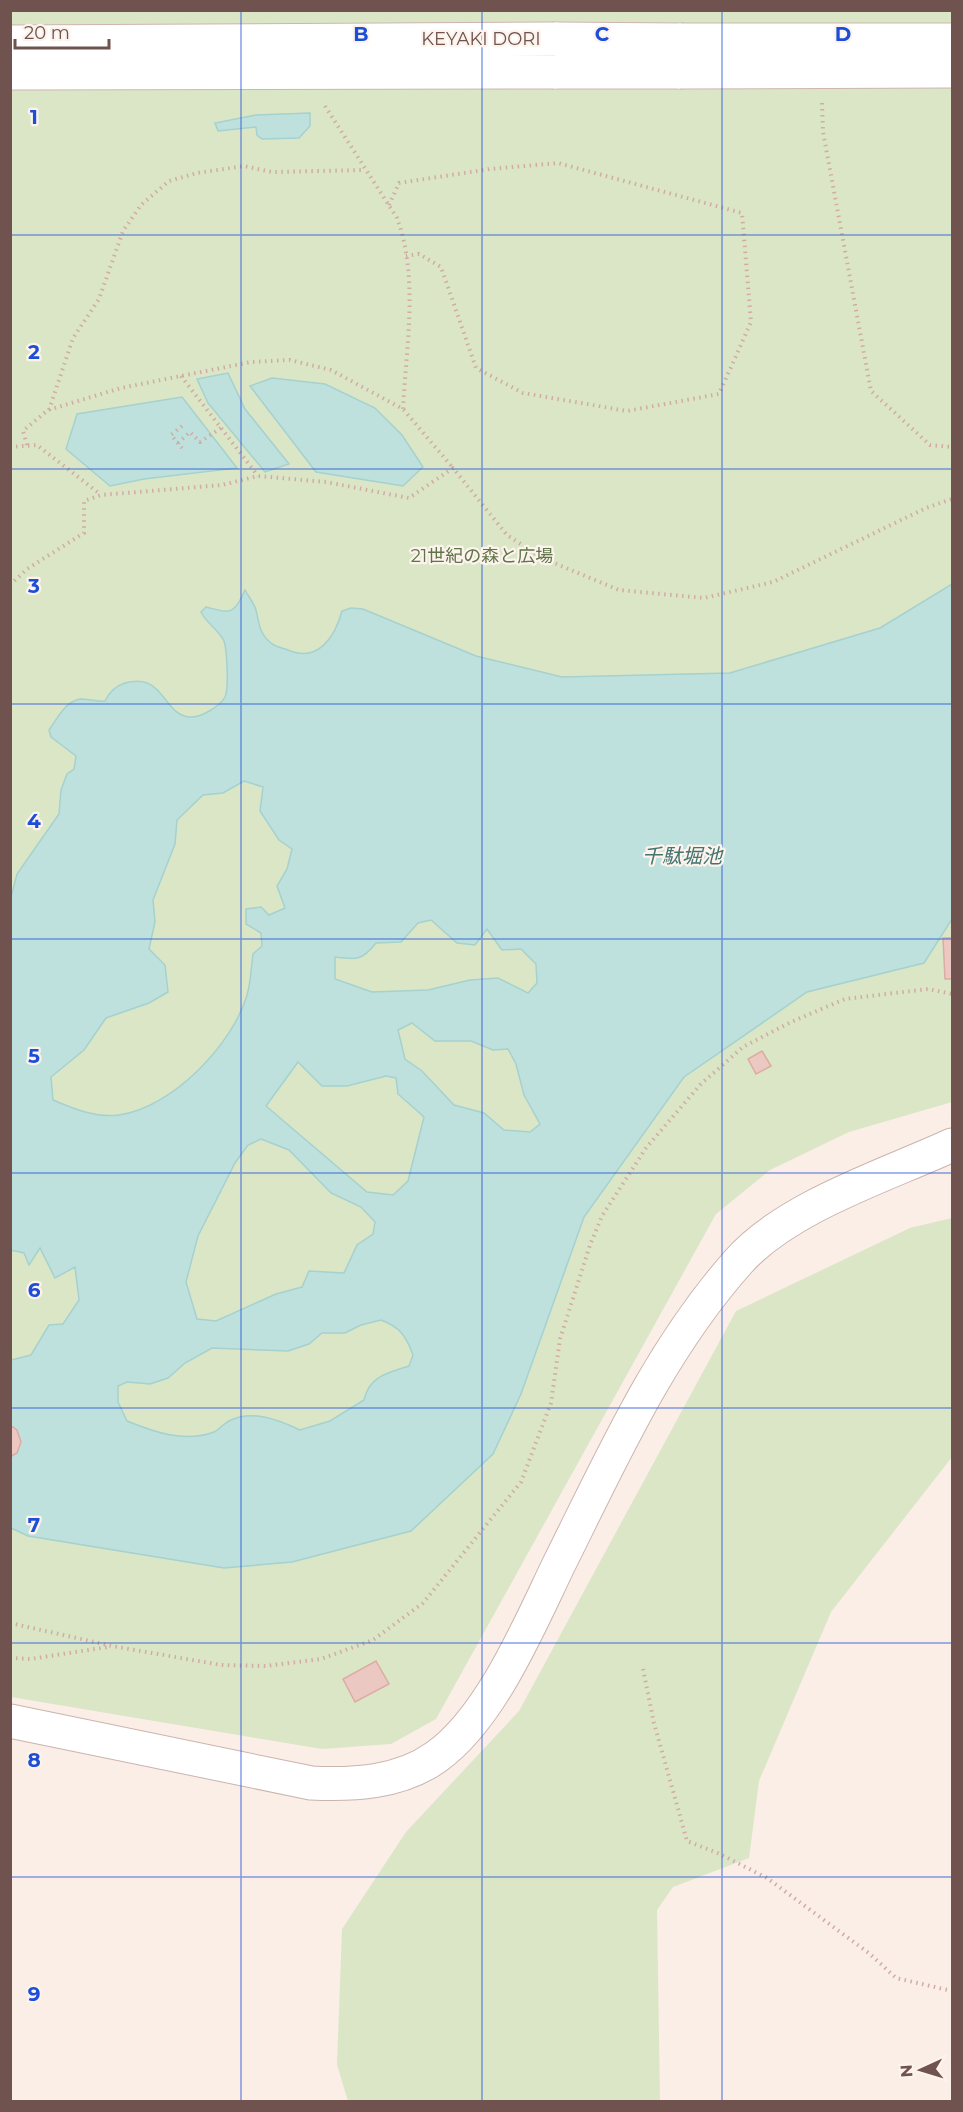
<svg xmlns="http://www.w3.org/2000/svg" width="963" height="2112" font-family="Montserrat,'Noto Sans JP',sans-serif">
  <style>
    .green { fill: #dbe6c7 }
    .water { fill: #bee1de; stroke: #a5d1ce; stroke-width: 1.5; fill-rule: evenodd }
    .building { fill: #ecc8c2; stroke: #dcaca4; stroke-width: 1.5 }
    .lines { fill: none; stroke-linecap: round; stroke-linejoin: round }
    .street-casing { stroke: #cab4ae; stroke-width: 35 }
    .secondary-casing { stroke: #ceb5af; stroke-width: 35 }
    .path { stroke: #d1aca5; stroke-width: 4; stroke-dasharray: 1.5 4.5; stroke-linecap: butt }
    .street { stroke: #fff; stroke-width: 33 }
    .secondary { stroke: #fff; stroke-width: 33 }
    .secondary-bridge-casing { stroke: #ceb5af; stroke-width: 35; stroke-linecap: butt }
    .secondary-bridge { stroke: #fff; stroke-width: 33 }
    .grid { fill: none; stroke: #1d4ed8; stroke-width: 1.5; stroke-opacity: 0.55 }
    .labels { text-anchor: middle; dominant-baseline: central; stroke-width: 4.5; stroke-linejoin: round; paint-order: stroke }
    .street-label { font-size: 18px; fill: #70524e; stroke: #fdf3ed }
    .park-label { font-size: 18px; fill: #5f7548; stroke: #fdf3ed }
    .water-label { font-size: 20px; font-style: italic; fill: #447470; stroke: #fdf3ed }
    .grid-label { font-size: 20px; text-anchor: middle; font-weight: bold; fill: #1d4ed8; stroke: #fdf3ed; stroke-width: 4.5; stroke-linejoin: round; paint-order: stroke }
  </style>
  <rect width="100%" height="100%" fill="#faeee7"/>
  <!-- green -->
  <path class="green" d="M 11,11 L 952,11 L 952,1102 L 849,1132 L 770,1170 L 716,1214 L 436,1719 L 391,1744 L 322,1749 L 11,1697 Z
    M 952,1218 L 952,1457 L 831,1612 L 759,1781 L 749,1858 L 673,1887 L 657,1910 L 660,2101 L 348,2101 L 337,2065 L 342,1929 L 406,1832 L 519,1711 L 736,1311 L 910,1228 Z"/>
  <!-- water -->
  <path class="water" d="M 310,113 L 310,126 L 299,138 L 262,139 L 257,135 L 256,127 L 218,131 L 215,123 L 256,115 Z
    M 228,373 L 245,409 L 289,464 L 265,472 L 208,403 L 197,379 Z
    M 272,378 L 325,384 L 375,408 L 402,435 L 423,467 L 403,486 L 316,472 L 250,386 Z
    M 182,397 L 237,468 L 144,479 L 110,486 L 66,449 L 77,414 Z
    M 952,584 L 952,919 L 924,963 L 807,992 L 684,1077 L 584,1217 L 521,1394 L 493,1454 L 411,1531 L 292,1562 L 224,1568 L 28,1536 L 11,1528 L 11,1360 L 31,1355 L 49,1325 L 63,1324 L 79,1300 L 75,1267 L 55,1278 L 40,1248 L 29,1265 L 24,1253 L 10,1250 L 11,897 L 17,874 L 59,814 L 61,790 L 67,774 L 74,769 L 76,756 L 51,737 L 49,730 C 57,719 66,700 81,699 C 89,699 96,702 105,701 C 109,692 116,686 125,683 C 165,672 162,715 190,717 C 201,718 220,706 225,697 C 229,688 227,650 224,641 C 219,630 206,623 201,612 L 206,607 C 230,613 234,616 245,590 C 248,596 254,603 256,610 C 259,622 259,634 271,643 C 275,647 283,648 288,650 C 318,663 335,637 342,611 L 351,608 L 363,609 L 476,656 L 562,677 L 730,673 L 880,628 ZM 244,781 L 263,787 L 260,811 L 279,840 L 292,849 L 287,869 L 277,886 L 285,908 L 269,915 L 261,907 L 246,909 L 246,924 L 261,933 L 262,946 L 253,954 C 251,967 251,982 247,995 C 233,1044 172,1108 119,1115 C 96,1118 74,1109 53,1100 L 51,1077 L 84,1050 L 106,1018 L 149,1003 L 168,992 L 165,965 L 149,949 L 155,922 L 153,900 L 175,844 L 177,820 L 203,795 L 223,793 ZM 431,920 L 457,943 L 475,945 L 487,929 L 502,950 L 521,949 L 536,964 L 537,983 L 528,993 L 498,978 L 470,980 L 428,990 L 372,992 L 335,979 L 335,957 C 356,960 362,961 376,943 L 401,942 L 418,923 ZM 412,1023 L 435,1041 L 471,1041 L 493,1050 L 508,1049 L 516,1064 L 524,1095 L 540,1124 L 530,1132 L 504,1130 L 484,1113 L 454,1105 L 422,1071 L 405,1059 L 398,1030 ZM 298,1062 L 322,1086 L 347,1086 L 386,1076 L 396,1078 L 398,1094 L 424,1117 L 408,1181 L 393,1195 L 367,1192 L 266,1106 ZM 261,1139 L 289,1150 L 331,1193 L 361,1207 L 375,1222 L 373,1234 L 357,1245 L 344,1273 L 309,1271 L 302,1287 L 276,1294 L 216,1321 L 197,1319 L 186,1282 L 198,1236 L 235,1163 L 248,1145 ZM 381,1320 C 400,1327 406,1336 413,1355 L 409,1366 C 388,1373 369,1376 364,1400 L 330,1421 L 300,1430 C 279,1420 252,1409 229,1421 C 223,1424 219,1430 214,1432 C 185,1443 154,1432 127,1421 L 118,1402 L 118,1386 L 127,1382 L 150,1384 L 168,1378 L 185,1363 L 212,1348 L 288,1351 L 309,1344 L 322,1333 L 345,1333 L 361,1325 Z"/>
  <!-- building -->
  <path class="building" d="M 943,938 L 952,938 L 952,979 L 945,979 Z
    M 762,1051 L 771,1066 L 756,1074 L 748,1059 Z
    M 10,1425 L 17,1430 L 21,1442 L 17,1453 L 10,1457 Z
    M 376,1661 L 389,1684 L 355,1702 L 343,1679 Z"/>
  <g class="lines">
    <defs>
      <path id="street" d="M 10,1721 L 311,1783 C 353,1785 400,1783 436,1757 C 491,1718 530,1624 559,1564 C 612,1458 659,1351 738,1262 C 786,1207 887,1175 952,1145"/>
      <path id="secondary" d="M 555,39 L 681,40
        M 554,72 L 680,72"/>
    </defs>
    <!-- street casing -->
    <use href="#street" class="street-casing"/>
    <!-- secondary casing -->
    <use href="#secondary" class="secondary-casing"/>
    <!-- path -->
    <path class="path" d="M 822,103 L 823,132 L 871,391 L 930,445 L 952,447
      M 325,106 L 397,218 C 419,277 406,348 403,409
      M 389,205 L 399,183 L 490,169 L 558,163 L 742,213 L 751,322 L 719,394 L 627,411 L 523,393 L 476,368 L 441,267 L 419,254 L 406,256
      M 181,376 L 258,476
      M 49,410 L 73,338 L 99,299 L 123,231 L 141,205 L 169,181 L 197,173 L 244,166 L 272,172 L 365,170
      M 182,426 L 171,435 L 182,448
      M 178,443 L 190,432 L 200,442 L 221,428
      M 27,445 L 23,431 L 48,410 L 121,388 L 251,362 L 290,360 L 331,370 L 403,409 L 453,468
      M 10,447 L 37,445 L 100,494
      M 10,585 L 27,569 L 84,533 L 84,501 L 101,495 L 222,485 L 258,476 L 326,482 L 409,498 L 453,468 L 507,535 L 542,558 L 619,590 L 704,598 L 773,582 L 926,508 L 952,499
      M 10,1623 L 112,1646 L 221,1665 L 266,1666 L 321,1659 L 373,1640 L 423,1603 L 521,1482 L 551,1403 L 560,1339 L 590,1245 L 602,1216 L 646,1148 L 700,1085 L 743,1047 L 791,1022 L 845,999 L 928,989 L 952,994
      M 10,1658 L 30,1659 L 108,1647
      M 643,1669 L 654,1723 L 687,1841 L 720,1854 L 767,1878 L 870,1954 L 896,1978 L 952,1991"/>
    <!-- street -->
    <use href="#street" class="street"/>
    <!-- secondary -->
    <use href="#secondary" class="secondary"/>
    <defs>
      <path id="secondary-bridge" d="M 681,40 L 952,40
        M 10,42 L 555,39
        M 680,72 L 952,71
        M 10,73 L 554,72"/>
    </defs>
    <!-- secondary-bridge casing -->
    <use href="#secondary-bridge" class="secondary-bridge-casing"/>
    <!-- secondary-bridge -->
    <use href="#secondary-bridge" class="secondary-bridge"/>
  </g>
  <!-- grid -->
  <path class="grid" d="M 241,10 L 241,2102M 482,10 L 482,2102M 722,10 L 722,2102M 10,235 L 952,235M 10,469 L 952,469M 10,704 L 952,704M 10,939 L 952,939M 10,1173 L 952,1173M 10,1408 L 952,1408M 10,1643 L 952,1643M 10,1877 L 952,1877"/>
  <g class="labels">
    <!-- street labels -->
    <g class="street-label">
      <text x="481" y="39">KEYAKI DORI</text>
    </g>
    <!-- park labels -->
    <g class="park-label">
      <text x="482" y="556">21世紀の森と広場</text>
    </g>
    <!-- water labels -->
    <g class="water-label">
      <text x="682" y="856">千駄堀池</text>
    </g>
  </g>
  <g class="grid-label">
    <text x="361" y="41">B</text>
    <text x="602" y="41">C</text>
    <text x="843" y="41">D</text>
    <text x="34" y="124">1</text>
    <text x="34" y="359">2</text>
    <text x="34" y="593">3</text>
    <text x="34" y="828">4</text>
    <text x="34" y="1063">5</text>
    <text x="34" y="1297">6</text>
    <text x="34" y="1532">7</text>
    <text x="34" y="1767">8</text>
    <text x="34" y="2001">9</text>
  </g>
  <!-- border -->
  <rect width="963" height="2112" fill="none" stroke="#70524e" stroke-width="24"/>
  <!-- north arrow -->
  <g transform="translate(921 2070) rotate(266)" stroke="#fdf3ed" stroke-width="4.5" paint-order="stroke">
  <path d="M0-4.5L10 22L0 15L-10 22Z" fill="#70524e"/>
  <text y="-9" font-size="16" font-weight="bold" text-anchor="middle" fill="#70524e">N</text>
  </g>
  <!-- scale -->
  <path d="M15 39v9h94v-9" fill="none" stroke="#70524e" stroke-width="3"/>
  <text x="24" y="39" font-size="18" fill="#70524e" stroke="#fdf3ed" stroke-width="4.5" paint-order="stroke">20 m</text>
</svg>
